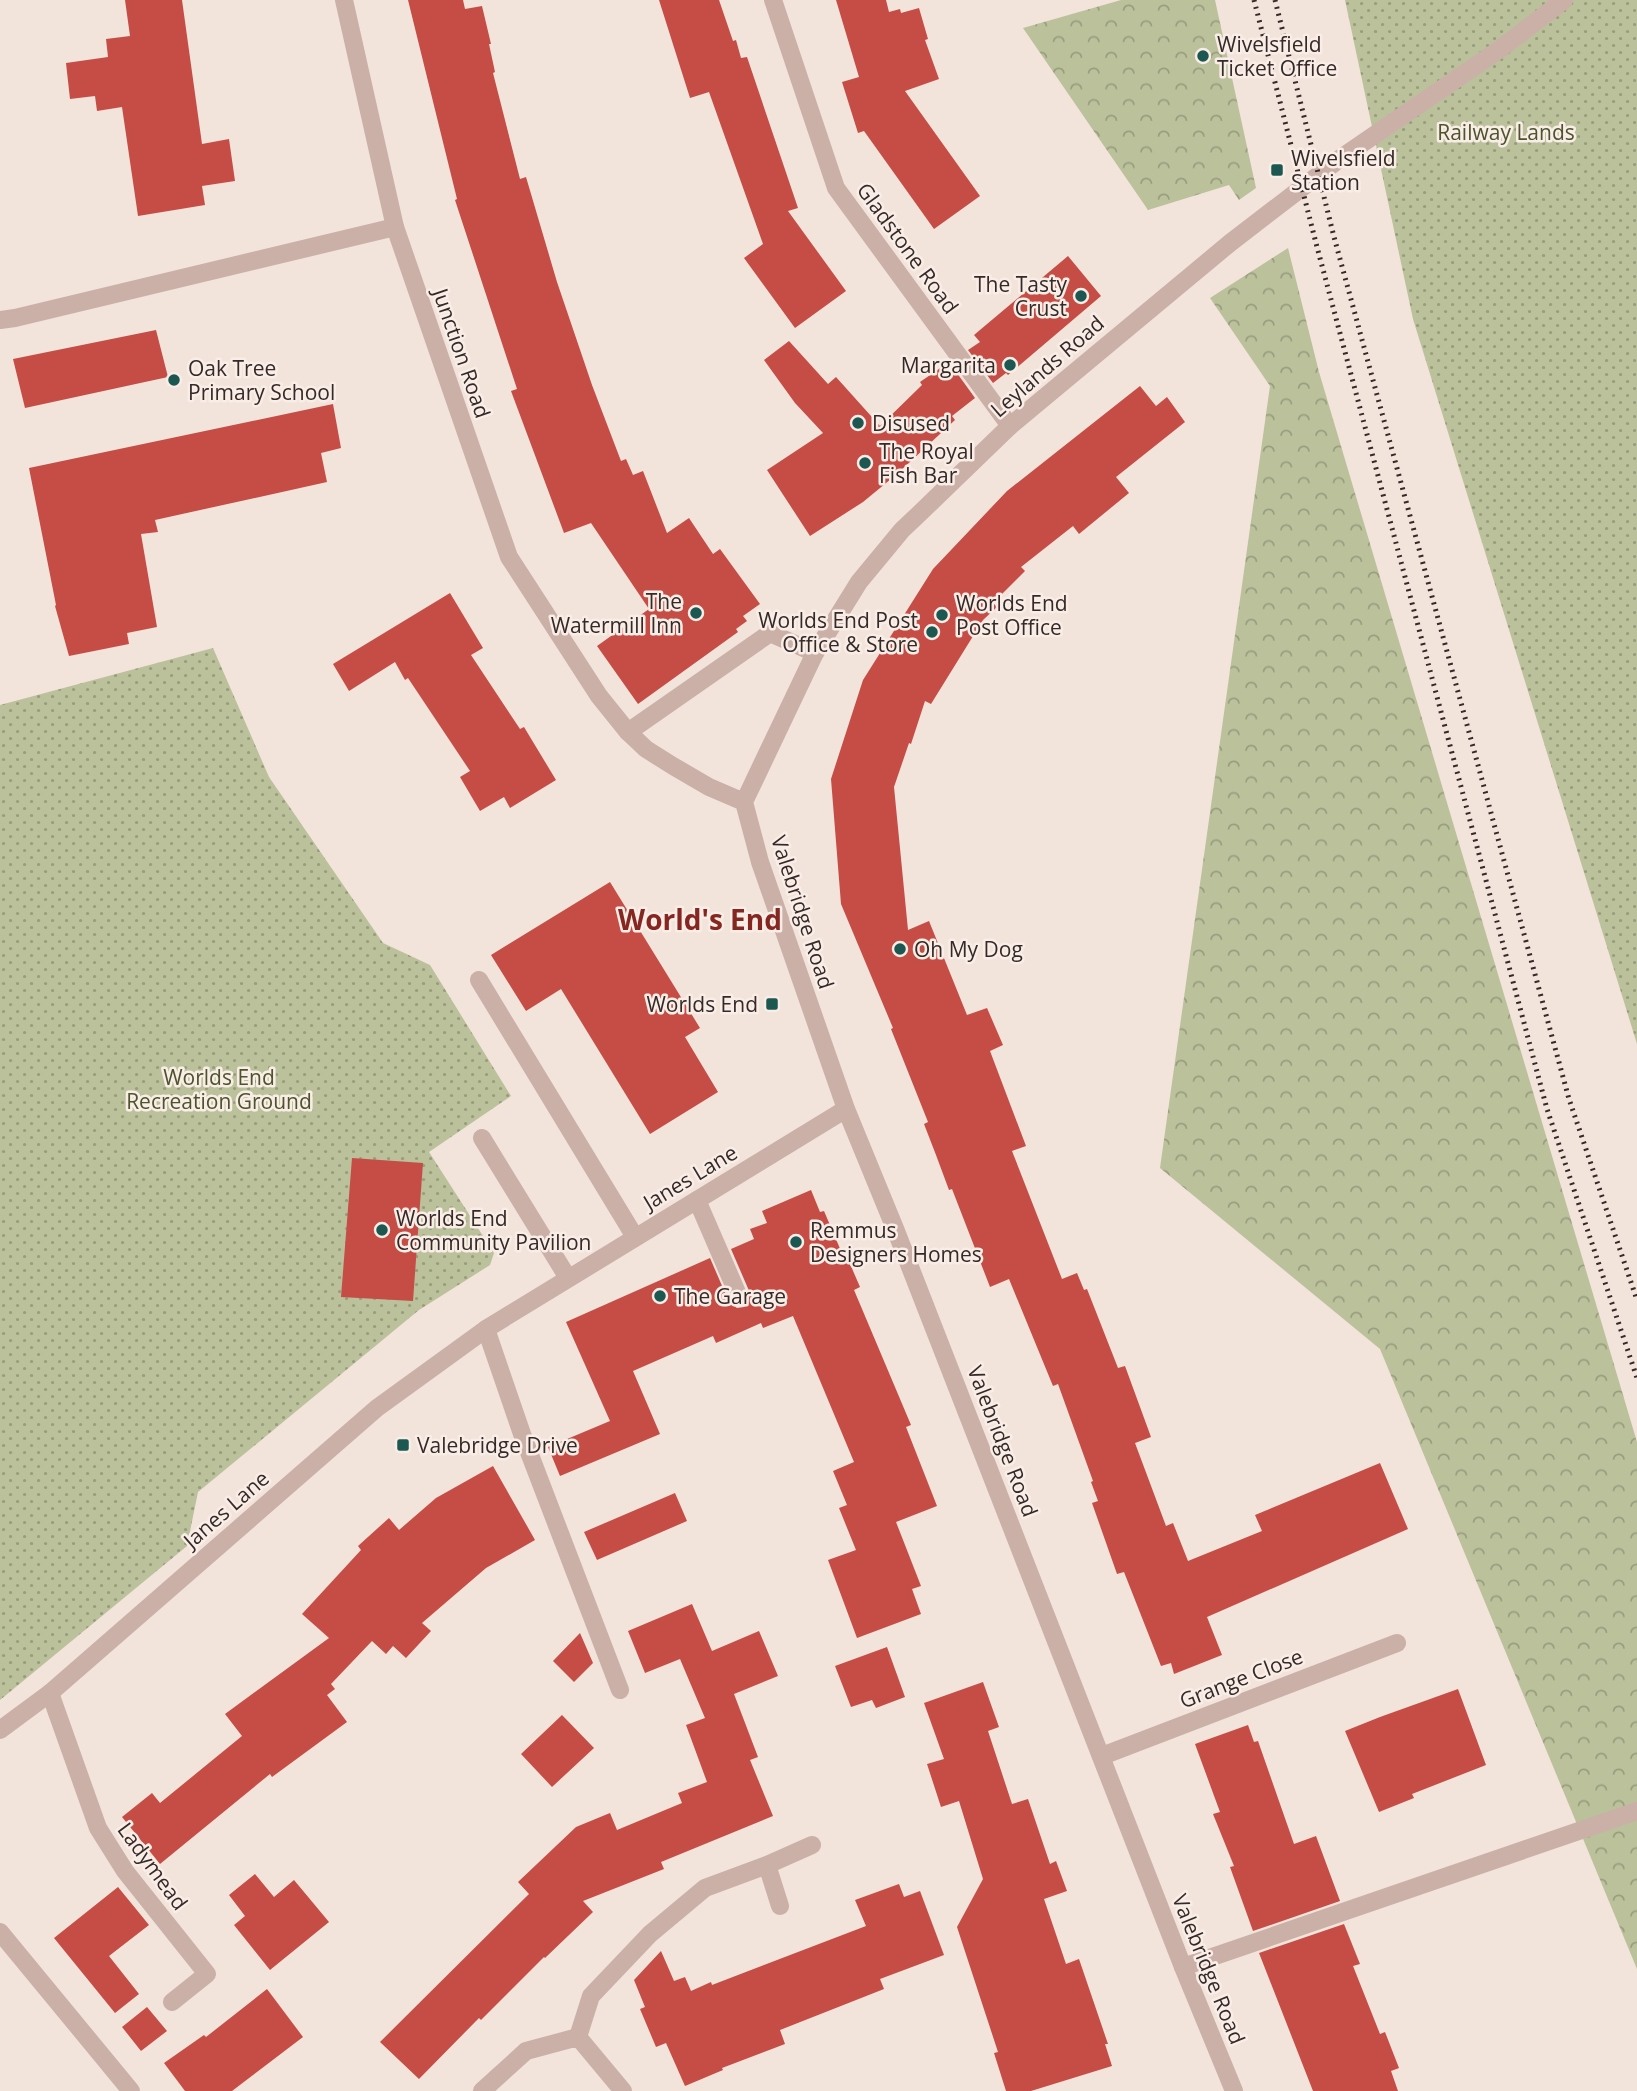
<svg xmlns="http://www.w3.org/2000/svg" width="1637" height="2091" font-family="'Open Sans',sans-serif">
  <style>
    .forest { fill: url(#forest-crowns) }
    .park { fill: url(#park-dots) }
    .building { fill: #c54d45 }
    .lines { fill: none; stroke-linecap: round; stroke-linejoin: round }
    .service { stroke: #cab0a7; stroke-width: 18 }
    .minor { stroke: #cab0a7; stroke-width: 18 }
    .tertiary { stroke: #cab0a7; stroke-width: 18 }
    .rail { stroke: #362927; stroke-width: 5; stroke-dasharray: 2 5; stroke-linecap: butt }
    .poi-dot { fill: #1d5751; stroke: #f9eee7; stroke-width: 2.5 }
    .labels { text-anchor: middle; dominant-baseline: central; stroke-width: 5; stroke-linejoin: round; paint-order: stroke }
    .poi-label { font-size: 21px; fill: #362927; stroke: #f9eee7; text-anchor: start }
    .park-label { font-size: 21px; fill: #4d542b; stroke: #f9eee7 }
    .street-label { font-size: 21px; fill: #362927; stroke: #f9eee7 }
    .district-label { font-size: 28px; font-weight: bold; fill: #852621; stroke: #f9eee7 }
  </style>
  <defs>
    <pattern id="forest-crowns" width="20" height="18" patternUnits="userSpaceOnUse" patternTransform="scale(1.75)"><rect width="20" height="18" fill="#bbc19b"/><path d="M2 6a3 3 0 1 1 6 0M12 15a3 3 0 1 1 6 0" fill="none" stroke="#999d7e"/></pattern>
    <pattern id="park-dots" width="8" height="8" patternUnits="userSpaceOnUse" patternTransform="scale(1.75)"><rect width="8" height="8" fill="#bbc19b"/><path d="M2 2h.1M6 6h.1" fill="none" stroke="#999d7e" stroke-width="1.8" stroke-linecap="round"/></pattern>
  </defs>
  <rect width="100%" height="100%" fill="#f2e3db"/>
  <!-- forest -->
  <path class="forest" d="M 1121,0 L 1215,0 L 1256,188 L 1239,200 L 1229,185 L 1148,210 L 1023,28 Z
    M 1288,248 L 1319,372 L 1637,1442 L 1637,1969 L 1380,1349 L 1160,1168 L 1270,386 L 1210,298 Z"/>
  <!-- park -->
  <path class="park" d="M 1345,0 L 1637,0 L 1637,1044 L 1413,319 Z
    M 213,648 L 269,777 L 383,943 L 430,965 L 511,1096 L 429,1152 L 494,1253 L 490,1265 L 419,1310 L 198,1492 L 187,1546 L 0,1700 L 0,705 Z"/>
  <!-- building -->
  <path class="building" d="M 125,0 L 182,0 L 202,144 L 229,139 L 235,181 L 202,186 L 205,205 L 138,216 L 122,107 L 97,111 L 95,96 L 70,99 L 66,63 L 108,57 L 106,39 L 130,36 Z
    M 408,0 L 463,0 L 465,9 L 482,6 L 491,44 L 489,44 L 495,72 L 493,73 L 520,179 L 526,177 L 557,282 L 592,385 L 621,461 L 626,459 L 633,475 L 643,471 L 667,533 L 689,518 L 713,554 L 720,549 L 760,604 L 743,616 L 747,621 L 736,629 L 738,632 L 638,704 L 597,646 L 649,609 L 591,523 L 564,533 L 511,391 L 517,389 L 455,200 L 457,199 Z
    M 659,0 L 719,0 L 733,41 L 736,40 L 741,58 L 747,57 L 798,208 L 788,211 L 846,291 L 795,328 L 744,258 L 763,244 L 709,92 L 690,98 Z
    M 836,0 L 886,0 L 889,12 L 900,9 L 901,13 L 919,8 L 928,39 L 925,40 L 939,79 L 905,91 L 980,196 L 934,229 L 864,131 L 858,133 L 842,82 L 859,77 Z
    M 1068,256 L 1101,296 L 1008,375 L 1006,373 L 993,383 L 968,350 L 980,342 L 974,335 Z
    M 156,330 L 168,377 L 25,408 L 13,359 Z
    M 789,341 L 828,384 L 836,377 L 880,426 L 922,385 L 920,382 L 949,362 L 975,398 L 952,416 L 955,420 L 897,474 L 863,502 L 810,536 L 767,470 L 823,433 L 795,403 L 764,360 Z
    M 1140,386 L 1156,406 L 1167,397 L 1185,422 L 1116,477 L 1129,493 L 1079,534 L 1073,526 L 1021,567 L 1025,571 L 993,603 L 997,607 L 983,620 L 931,704 L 925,701 L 911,744 L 909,743 L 894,787 L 908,930 L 929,921 L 967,1015 L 987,1008 L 1003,1045 L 990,1051 L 1026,1146 L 1012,1151 L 1062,1279 L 1077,1273 L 1084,1290 L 1087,1289 L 1118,1368 L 1125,1366 L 1151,1437 L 1135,1443 L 1166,1526 L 1173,1523 L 1188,1561 L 1262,1531 L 1255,1515 L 1380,1463 L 1408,1529 L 1207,1617 L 1222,1655 L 1174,1674 L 1171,1663 L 1161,1666 L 1124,1572 L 1117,1574 L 1092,1503 L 1098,1501 L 1091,1482 L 1093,1481 L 1058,1384 L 1053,1386 L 1009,1279 L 990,1287 L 952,1189 L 949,1190 L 936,1155 L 924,1124 L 928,1122 L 891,1029 L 893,1028 L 841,904 L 831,779 L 863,680 L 933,569 L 1007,491 Z
    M 333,404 L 341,448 L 321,453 L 327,482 L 155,520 L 158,532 L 141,534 L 157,627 L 127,633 L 129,644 L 69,656 L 55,606 L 56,605 L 29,468 Z
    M 450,593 L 483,648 L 471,655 L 520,729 L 524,727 L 556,780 L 510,808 L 504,797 L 480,811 L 460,777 L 470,771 L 408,678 L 405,680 L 395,662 L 349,691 L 333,664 Z
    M 610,882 L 700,1028 L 685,1037 L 718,1092 L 650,1134 L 561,989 L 526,1011 L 491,955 Z
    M 352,1158 L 423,1163 L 413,1301 L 341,1297 Z
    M 811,1190 L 820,1212 L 824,1211 L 844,1258 L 847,1257 L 860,1287 L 854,1290 L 911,1425 L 906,1427 L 937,1506 L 896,1522 L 921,1586 L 912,1589 L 921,1614 L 857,1638 L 828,1560 L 856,1550 L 839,1508 L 847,1505 L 833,1471 L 854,1462 L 793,1316 L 763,1328 L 761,1323 L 716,1343 L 713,1336 L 633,1371 L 660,1434 L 560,1476 L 548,1447 L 610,1421 L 566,1322 L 710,1258 L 729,1302 L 737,1308 L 744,1307 L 748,1303 L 750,1293 L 731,1249 L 754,1239 L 750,1229 L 767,1223 L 762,1211 Z
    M 493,1466 L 535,1540 L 486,1568 L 422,1623 L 431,1631 L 406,1658 L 393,1646 L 386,1654 L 372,1641 L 331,1684 L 335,1689 L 327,1695 L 347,1722 L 272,1777 L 270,1774 L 160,1864 L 122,1817 L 152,1793 L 160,1803 L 242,1736 L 225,1714 L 329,1638 L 302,1614 L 361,1550 L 358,1546 L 389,1518 L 399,1530 L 436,1498 Z
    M 675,1493 L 687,1521 L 597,1560 L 584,1532 Z
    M 692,1604 L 712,1651 L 759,1631 L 778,1676 L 734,1694 L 758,1757 L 750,1760 L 773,1816 L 661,1862 L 664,1869 L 583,1901 L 593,1912 L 545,1958 L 544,1957 L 481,2020 L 479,2018 L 419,2079 L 380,2042 L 529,1894 L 518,1882 L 576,1827 L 610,1813 L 617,1830 L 682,1803 L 678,1793 L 707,1782 L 686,1725 L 705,1718 L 680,1659 L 645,1673 L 628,1631 Z
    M 580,1633 L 593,1663 L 574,1682 L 553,1661 Z
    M 887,1647 L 905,1697 L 876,1708 L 872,1700 L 851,1707 L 835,1666 Z
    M 983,1682 L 999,1727 L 988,1731 L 1012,1804 L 1028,1799 L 1050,1864 L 1056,1861 L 1067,1891 L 1044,1899 L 1066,1964 L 1079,1959 L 1108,2044 L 1105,2044 L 1112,2066 L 1031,2091 L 1006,2091 L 994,2053 L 998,2052 L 957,1927 L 983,1879 L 959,1801 L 941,1807 L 927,1764 L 944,1759 L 924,1703 Z
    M 1458,1689 L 1486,1765 L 1412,1794 L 1414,1798 L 1379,1812 L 1345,1731 L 1380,1717 Z
    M 562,1715 L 594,1748 L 552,1787 L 521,1754 Z
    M 1248,1725 L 1254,1742 L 1258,1741 L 1294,1844 L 1316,1836 L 1340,1901 L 1253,1931 L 1230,1867 L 1234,1866 L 1213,1814 L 1220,1812 L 1195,1744 Z
    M 255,1874 L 274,1897 L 294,1880 L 329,1922 L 270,1970 L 234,1925 L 245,1916 L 229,1895 Z
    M 899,1884 L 904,1897 L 920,1891 L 944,1955 L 880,1979 L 884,1989 L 780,2030 L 785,2044 L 722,2068 L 723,2070 L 685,2086 L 666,2043 L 656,2047 L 640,2009 L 645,2007 L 634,1980 L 661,1951 L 674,1981 L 685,1977 L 691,1991 L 711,1982 L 712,1985 L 866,1926 L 855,1900 Z
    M 118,1887 L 149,1925 L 109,1956 L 139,1994 L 115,2013 L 54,1938 Z
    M 1344,1924 L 1360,1964 L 1353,1966 L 1380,2034 L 1385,2032 L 1399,2068 L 1391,2071 L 1398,2091 L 1313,2091 L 1259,1953 Z
    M 267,1989 L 303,2037 L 232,2091 L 185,2091 L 164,2063 L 204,2035 L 206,2037 Z
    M 147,2007 L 167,2031 L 141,2051 L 122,2027 Z"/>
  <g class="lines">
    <!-- service -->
    <path class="service" d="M 0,320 L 15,318 L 395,227
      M 628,732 L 770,633 L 815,653
      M 479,980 L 635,1237
      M 482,1138 L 568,1278
      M 697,1200 L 739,1297
      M 1183,1967 L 1637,1811"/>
    <!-- minor -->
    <path class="minor" d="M 773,0 L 836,188 L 1010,426
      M 486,1329 L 522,1434 L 620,1690
      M 50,1693 L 98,1828 L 125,1871 L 207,1974 L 172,2002
      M 1102,1756 L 1397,1643
      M 767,1865 L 780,1906
      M 0,1932 L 131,2091
      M 482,2091 L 526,2051 L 578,2037
      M 623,2091 L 578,2037 L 591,1996 L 650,1934 L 705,1888 L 767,1865 L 812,1845"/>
    <!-- tertiary -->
    <path class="tertiary" d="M 344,0 L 395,227 L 509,557 L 599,696 L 628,732 L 646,749 L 673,766 L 709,787 L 744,802
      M 744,802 L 760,862 L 846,1109 L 896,1231 L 1183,1967 L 1234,2091
      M 744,802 L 815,653 L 859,582 L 902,530 L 920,513 L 1010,426 L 1230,243 L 1338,160 L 1500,49 L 1564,0
      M 0,1730 L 50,1693 L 377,1408 L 486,1329 L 846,1109"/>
    <!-- rail -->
    <path class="rail" d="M 1254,0 L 1317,247 L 1547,1109 L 1637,1378
      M 1275,0 L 1334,237 L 1569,1099 L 1637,1300"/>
  </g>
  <!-- markers -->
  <g class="poi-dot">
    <circle cx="1203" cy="56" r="7"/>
    <rect x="1270" y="163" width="14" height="14" rx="3.5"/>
    <circle cx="1081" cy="296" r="7"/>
    <circle cx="1010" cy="365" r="7"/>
    <circle cx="174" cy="380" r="7"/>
    <circle cx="858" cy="423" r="7"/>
    <circle cx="865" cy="463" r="7"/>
    <circle cx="696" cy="613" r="7"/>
    <circle cx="942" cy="615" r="7"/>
    <circle cx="932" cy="632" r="7"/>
    <circle cx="900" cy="949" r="7"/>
    <rect x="765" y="997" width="14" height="14" rx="3.5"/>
    <circle cx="382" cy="1230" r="7"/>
    <circle cx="796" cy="1242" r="7"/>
    <circle cx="660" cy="1296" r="7"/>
    <rect x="396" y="1438" width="14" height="14" rx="3.5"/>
  </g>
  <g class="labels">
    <!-- poi labels -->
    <g class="poi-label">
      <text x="1217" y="44">Wivelsfield<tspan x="1217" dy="24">Ticket Office</tspan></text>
      <text x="1291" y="158">Wivelsfield<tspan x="1291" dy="24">Station</tspan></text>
      <text x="1067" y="284" text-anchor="end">The Tasty<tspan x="1067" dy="24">Crust</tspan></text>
      <text x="996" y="365" text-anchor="end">Margarita</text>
      <text x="188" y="368">Oak Tree<tspan x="188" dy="24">Primary School</tspan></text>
      <text x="872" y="423">Disused</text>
      <text x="879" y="451">The Royal<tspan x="879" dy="24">Fish Bar</tspan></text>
      <text x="682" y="601" text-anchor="end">The<tspan x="682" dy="24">Watermill Inn</tspan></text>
      <text x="956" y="603">Worlds End<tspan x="956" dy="24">Post Office</tspan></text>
      <text x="918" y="620" text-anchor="end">Worlds End Post<tspan x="918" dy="24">Office &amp; Store</tspan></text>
      <text x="914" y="949">Oh My Dog</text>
      <text x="758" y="1004" text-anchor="end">Worlds End</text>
      <text x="396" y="1218">Worlds End<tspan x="396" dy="24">Community Pavilion</tspan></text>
      <text x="810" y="1230">Remmus<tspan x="810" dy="24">Designers Homes</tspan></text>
      <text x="674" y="1296">The Garage</text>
      <text x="417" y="1445">Valebridge Drive</text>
    </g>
    <!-- park labels -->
    <g class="park-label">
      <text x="1506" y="132">Railway Lands</text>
      <text x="219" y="1077">Worlds End<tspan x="219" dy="24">Recreation Ground</tspan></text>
    </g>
    <!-- street labels -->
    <g class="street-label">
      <text transform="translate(908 248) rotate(54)">Gladstone Road</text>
      <text transform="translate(462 353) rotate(71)">Junction Road</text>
      <text transform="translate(1047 366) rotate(-41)">Leylands Road</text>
      <text transform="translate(803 912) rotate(72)">Valebridge Road</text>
      <text transform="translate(690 1177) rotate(-31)">Janes Lane</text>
      <text transform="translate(1003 1441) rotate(69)">Valebridge Road</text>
      <text transform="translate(226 1509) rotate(-41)">Janes Lane</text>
      <text transform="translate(1241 1678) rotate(-21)">Grange Close</text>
      <text transform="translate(153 1866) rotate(54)">Ladymead</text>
      <text transform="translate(1209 1969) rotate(68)">Valebridge Road</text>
    </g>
    <!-- district labels -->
    <g class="district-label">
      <text x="700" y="919">World's End</text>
    </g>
  </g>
</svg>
